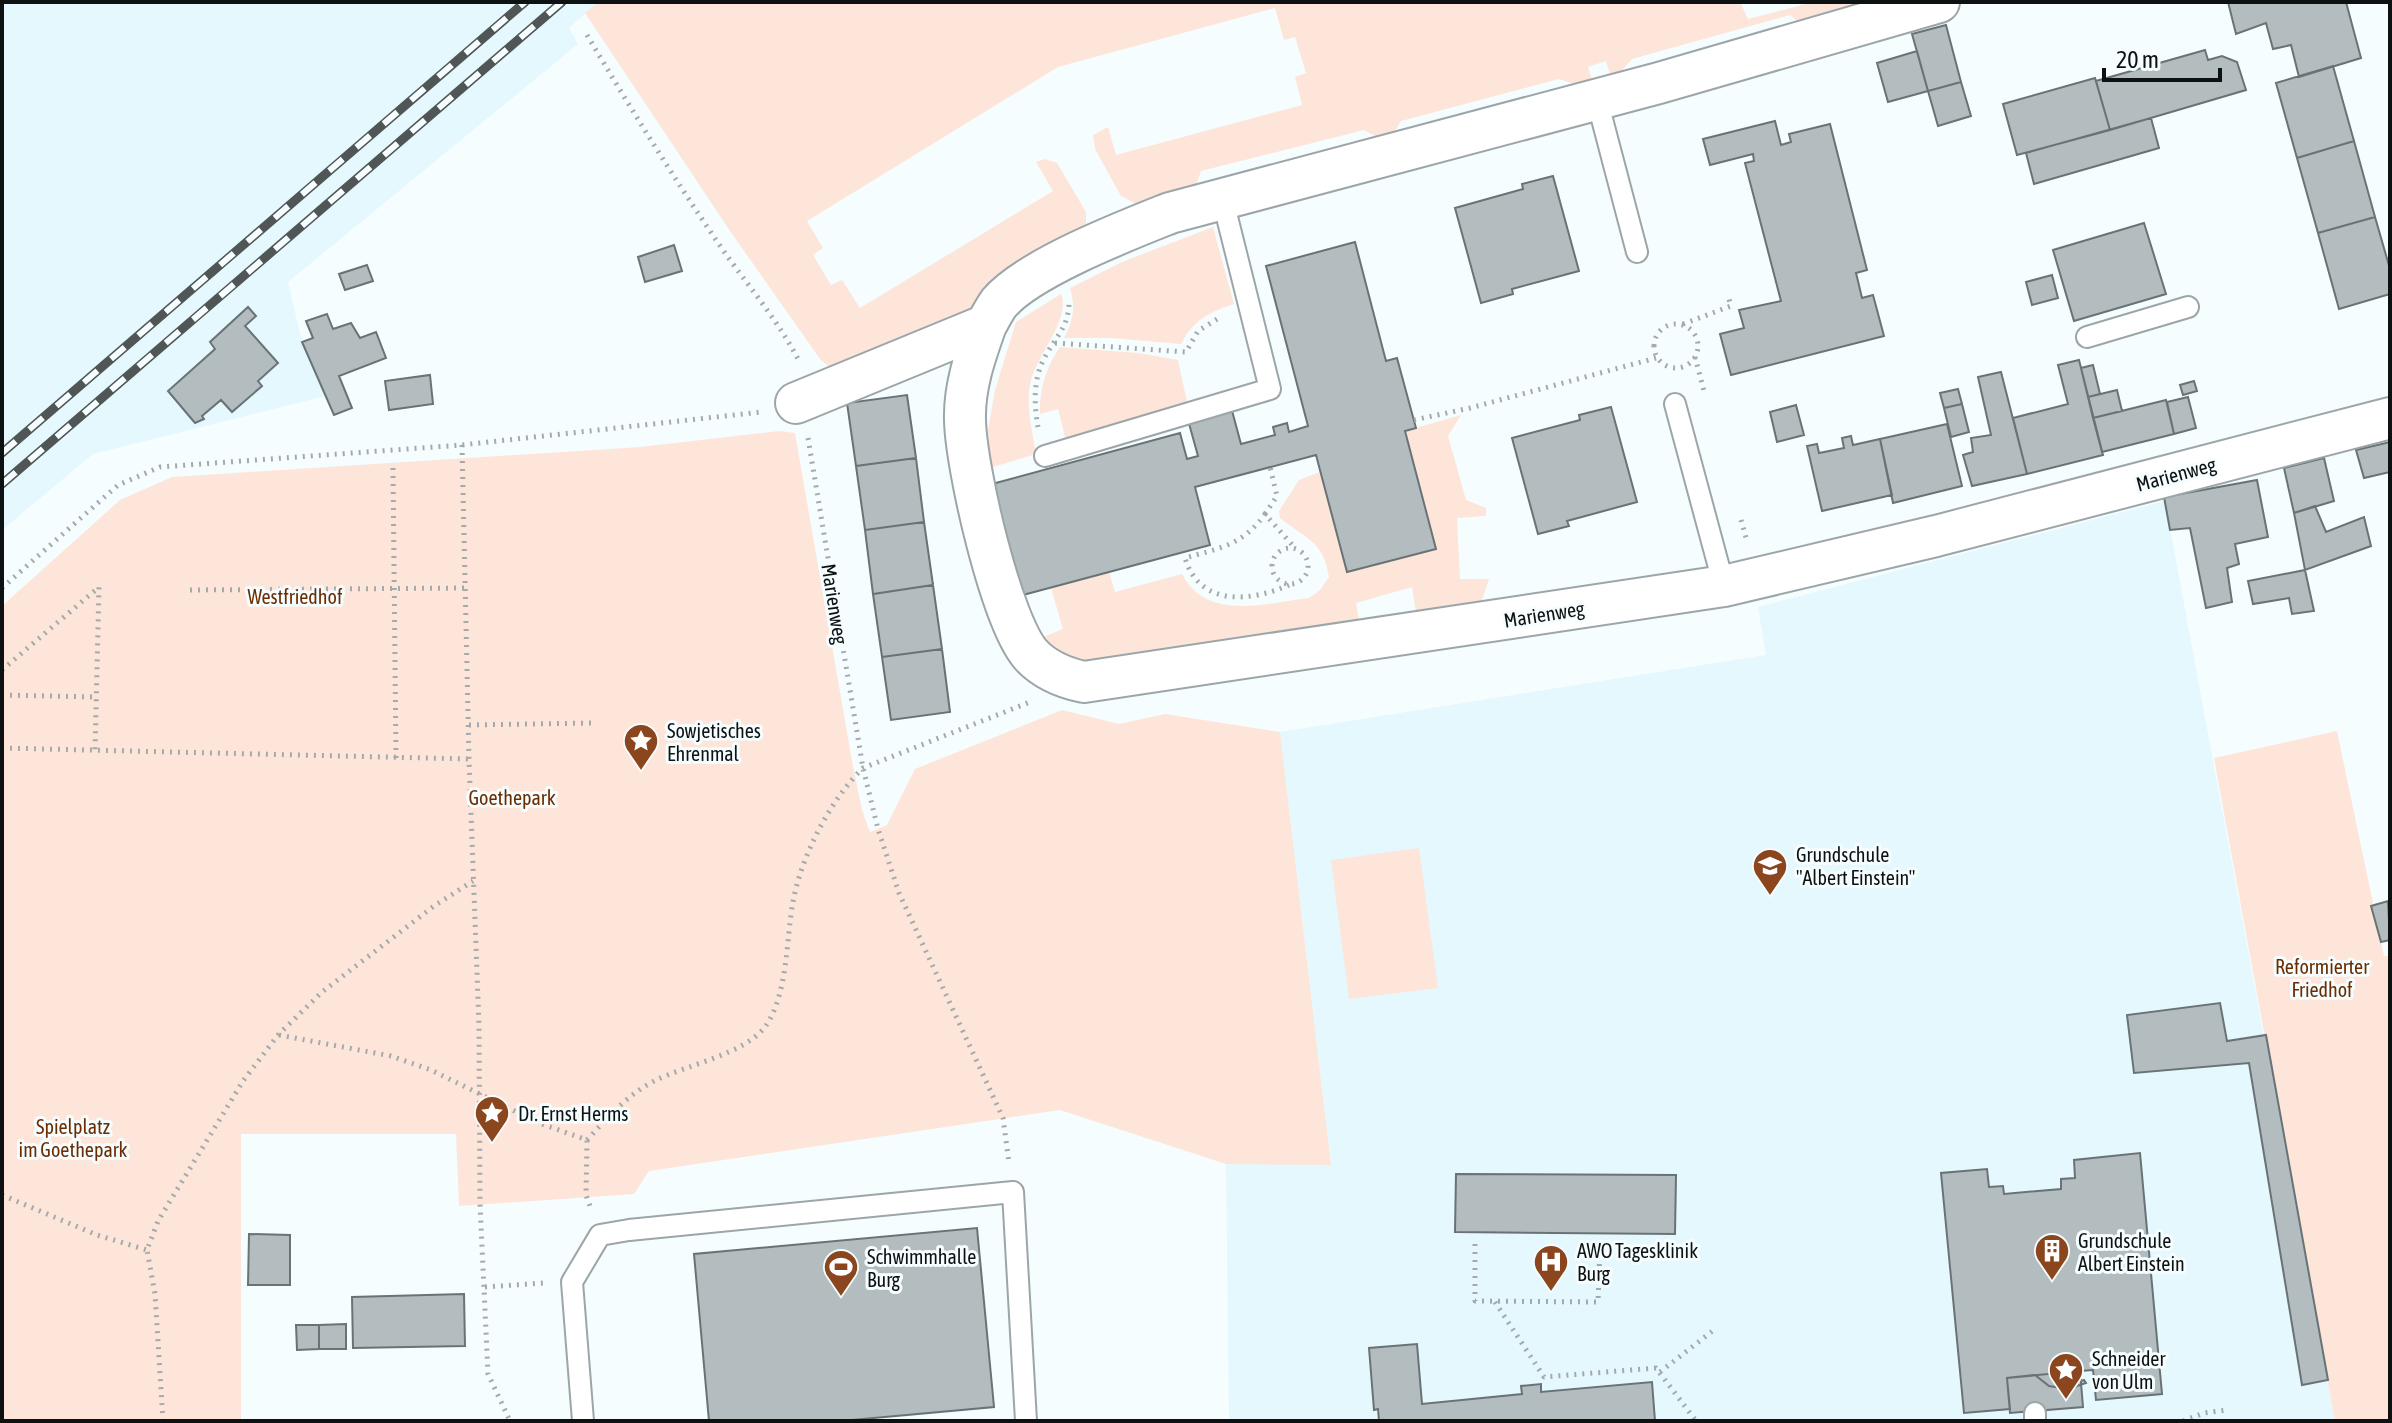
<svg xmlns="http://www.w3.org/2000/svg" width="2392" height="1423" font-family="'Asap Condensed',sans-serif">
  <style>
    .built { fill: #e4f8fe }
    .green { fill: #fde5da }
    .building { fill: #b3bdc0; stroke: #697376; stroke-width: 2 }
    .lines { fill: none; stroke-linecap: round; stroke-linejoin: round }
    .lane-casing { stroke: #9ca6a9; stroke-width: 24 }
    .street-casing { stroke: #9ca6a9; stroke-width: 44 }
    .path { stroke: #a4aaab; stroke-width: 5; stroke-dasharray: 2 6; stroke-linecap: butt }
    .lane { stroke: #fff; stroke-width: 20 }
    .street { stroke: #fff; stroke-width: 40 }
    .rail-casing { stroke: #505556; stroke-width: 9 }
    .rail { stroke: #f6fdff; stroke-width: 6; stroke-dasharray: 18; stroke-linecap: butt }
    .labels { text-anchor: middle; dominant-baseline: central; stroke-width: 6; stroke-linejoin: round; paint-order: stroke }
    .street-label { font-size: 20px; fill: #0d1112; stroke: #f6fdff }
    .park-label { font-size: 20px; fill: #6b2c01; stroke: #f6fdff }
    .poi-label { font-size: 20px; fill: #0d1112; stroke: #f6fdff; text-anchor: start }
  </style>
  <rect width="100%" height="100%" fill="#f6fdff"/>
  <!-- built -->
  <path class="built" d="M 2,2 L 598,2 L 569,28 L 578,44 L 288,282 L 302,342 L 326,396 L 93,454 L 2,530 Z
    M 2165,501 L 2335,1421 L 1229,1421 L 1226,1164 L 1331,1164 L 1280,732 L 1766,655 L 1758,607 Z"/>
  <!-- green -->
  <path class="green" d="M 598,2 L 1740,2 L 1748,19 L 1813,2 L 1878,2 L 1802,25 L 1790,15 L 1632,59 L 1617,76 L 1611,78 L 1606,61 L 1588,67 L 1593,83 L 1580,86 L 1559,79 L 1401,121 L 1390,139 L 1383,140 L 1364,130 L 1201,171 L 1195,188 L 1140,206 L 1121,196 L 1095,149 L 1093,135 L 1108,127 L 1116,155 L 1302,105 L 1295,77 L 1306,73 L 1295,37 L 1284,40 L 1275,8 L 1058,67 L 807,221 L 823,248 L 813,255 L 831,285 L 842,280 L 860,308 L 1053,191 L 1036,162 L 1045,159 L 1057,163 L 1086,212 L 1086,235 L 976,309 L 837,368 L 828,366 L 820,359 L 730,231 L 585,13 Z
    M 1213,227 L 1234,304 C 1210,312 1193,320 1181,344 L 1111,338 L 1064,338 C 1073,321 1076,307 1070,288 L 1122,262 Z
    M 1061,294 C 1071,318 1038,354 1031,380 C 1025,405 1032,428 1036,454 L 990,468 L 988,430 L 995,390 L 1016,322 Z
    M 1060,347 L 1138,353 L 1178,360 L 1187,402 L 1066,441 L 1058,409 L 1040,414 C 1039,390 1046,367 1060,347 Z
    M 1461,415 L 1448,436 L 1466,500 L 1486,508 L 1486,516 L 1457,518 L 1460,579 L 1489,579 L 1479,610 L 1417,619 L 1412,587 L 1356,603 L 1360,626 L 1084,662 L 1065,659 L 1038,639 L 1063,629 L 1051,588 L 1109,572 L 1115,592 L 1182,574 C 1207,622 1265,603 1309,598 L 1320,590 L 1329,577 C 1323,540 1307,540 1280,518 L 1279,511 L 1299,480 L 1320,472 L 1348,572 L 1435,549 L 1405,431 Z
    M 779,431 L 795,433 L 852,761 L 862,810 L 870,832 L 887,825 L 915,769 L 1062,710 L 1119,724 L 1165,714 L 1280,732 L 1331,1165 L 1226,1164 L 1060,1110 L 649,1171 L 634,1194 L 459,1206 L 456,1134 L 241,1134 L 241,1421 L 2,1421 L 2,606 L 120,500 L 172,477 L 640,447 Z
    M 2337,731 L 2384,956 L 2390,956 L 2390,1421 L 2335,1421 L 2214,758 Z
    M 1419,848 L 1438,988 L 1349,999 L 1331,860 Z"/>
  <!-- building -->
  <path class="building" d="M 2228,2 L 2346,2 L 2361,58 L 2299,77 L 2291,45 L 2273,49 L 2266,23 L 2236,34 Z
    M 1946,25 L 1961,82 L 1928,91 L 1912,34 Z
    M 2205,50 L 2208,60 L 2222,56 L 2237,62 L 2246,90 L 2110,130 L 2096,81 Z
    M 1917,51 L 1928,91 L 1888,102 L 1877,63 Z
    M 2333,66 L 2354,141 L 2297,158 L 2276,83 Z
    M 2095,78 L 2110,130 L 2017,155 L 2003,104 Z
    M 1961,82 L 1971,116 L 1938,126 L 1928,91 Z
    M 2151,118 L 2159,148 L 2034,184 L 2026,153 Z
    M 1775,121 L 1781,145 L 1791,142 L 1789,134 L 1830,124 L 1867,270 L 1856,273 L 1858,281 L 1862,298 L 1873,295 L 1884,336 L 1731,375 L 1720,334 L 1744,328 L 1739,310 L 1781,301 L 1745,163 L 1754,161 L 1753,154 L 1710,165 L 1703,139 Z
    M 2354,141 L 2375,217 L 2318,233 L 2297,158 Z
    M 1553,176 L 1579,271 L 1512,289 L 1513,294 L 1481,303 L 1455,208 L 1523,189 L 1522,184 Z
    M 2375,217 L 2390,269 L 2390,294 L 2339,309 L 2318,233 Z
    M 2144,223 L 2166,294 L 2074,321 L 2053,250 Z
    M 1355,242 L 1386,361 L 1397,358 L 1416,428 L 1405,431 L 1436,549 L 1347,572 L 1316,455 L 1195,487 L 1210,545 L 1023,595 L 992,484 L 1180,433 L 1187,459 L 1198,456 L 1188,420 L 1231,407 L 1241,444 L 1275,435 L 1273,427 L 1287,423 L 1289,432 L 1308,426 L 1266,266 Z
    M 674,245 L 682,271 L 645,282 L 638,257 Z
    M 367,265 L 373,281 L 345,290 L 339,274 Z
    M 2052,275 L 2058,298 L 2032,305 L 2026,282 Z
    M 248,307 L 256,316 L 245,326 L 278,363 L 258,381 L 262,386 L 232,412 L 221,400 L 202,416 L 204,419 L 195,423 L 168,391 L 215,349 L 210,342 Z
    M 327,314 L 333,329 L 351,323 L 360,338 L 376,332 L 386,358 L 339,376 L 352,408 L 334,415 L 302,342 L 313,338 L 306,321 Z
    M 2079,360 L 2103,455 L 2027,474 L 2013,418 L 2068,404 L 2058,365 Z
    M 2093,365 L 2100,394 L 2088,397 L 2081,368 Z
    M 2001,372 L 2027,474 L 1972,486 L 1963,455 L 1973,452 L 1971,438 L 1991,435 L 1978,377 Z
    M 430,375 L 433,404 L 389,410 L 385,381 Z
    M 2194,381 L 2197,391 L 2183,395 L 2180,385 Z
    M 1958,389 L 1962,404 L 1944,408 L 1940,393 Z
    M 2117,390 L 2122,411 L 2093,418 L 2088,397 Z
    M 907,395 L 916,458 L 856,466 L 847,403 Z
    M 2188,397 L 2196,428 L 2174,434 L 2167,402 Z
    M 2166,400 L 2174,434 L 2102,452 L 2093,418 Z
    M 1962,404 L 1969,432 L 1951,437 L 1944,408 Z
    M 1796,405 L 1804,435 L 1777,442 L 1770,412 Z
    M 1611,407 L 1637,502 L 1567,521 L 1569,526 L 1538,534 L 1512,438 L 1580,420 L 1579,415 Z
    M 1947,424 L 1962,486 L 1893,503 L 1880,439 Z
    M 1851,436 L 1853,445 L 1880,439 L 1892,495 L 1822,511 L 1807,446 L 1817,444 L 1819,453 L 1844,448 L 1842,438 Z
    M 2390,442 L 2390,472 L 2364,478 L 2356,450 Z
    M 916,458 L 924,522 L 865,530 L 856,466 Z
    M 2324,458 L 2334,501 L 2294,513 L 2284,468 Z
    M 2257,480 L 2268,537 L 2235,544 L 2239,564 L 2227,568 L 2232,602 L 2206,608 L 2190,528 L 2170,530 L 2164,497 Z
    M 2315,506 L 2326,532 L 2364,517 L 2371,546 L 2305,570 L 2294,513 Z
    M 924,522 L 933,585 L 873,594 L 865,530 Z
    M 2305,570 L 2314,611 L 2292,614 L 2289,598 L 2253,604 L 2248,581 Z
    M 933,585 L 942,649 L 882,657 L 873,594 Z
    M 942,649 L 950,712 L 891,720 L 882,657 Z
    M 2388,901 L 2390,940 L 2381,942 L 2371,906 Z
    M 2220,1003 L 2227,1041 L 2266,1035 L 2328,1380 L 2302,1385 L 2249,1063 L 2134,1073 L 2127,1015 Z
    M 2140,1153 L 2162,1394 L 2096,1400 L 2093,1370 L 2080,1371 L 2081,1381 L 2084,1380 L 2086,1383 L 2068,1389 L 2049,1386 L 2035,1375 L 2007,1378 L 2010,1409 L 1964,1413 L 1941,1173 L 1987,1169 L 1989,1187 L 2003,1186 L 2004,1194 L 2061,1189 L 2061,1179 L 2075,1178 L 2074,1160 Z
    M 1456,1174 L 1676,1175 L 1675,1234 L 1455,1232 Z
    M 977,1228 L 994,1407 L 841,1421 L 709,1421 L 694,1254 Z
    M 249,1234 L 290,1235 L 290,1285 L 248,1285 Z
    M 464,1294 L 465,1346 L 353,1348 L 352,1297 Z
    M 346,1324 L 346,1349 L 319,1349 L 319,1325 Z
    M 296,1325 L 319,1325 L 319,1349 L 297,1350 Z
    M 1417,1344 L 1422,1404 L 1522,1394 L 1521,1386 L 1541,1384 L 1541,1392 L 1652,1382 L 1655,1421 L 1379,1421 L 1378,1409 L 1374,1410 L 1369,1348 Z
    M 2080,1371 L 2083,1407 L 2010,1413 L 2007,1378 Z"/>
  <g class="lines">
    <defs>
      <path id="lane" d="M 1597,100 L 1637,252
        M 2087,337 L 2188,307
        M 1675,404 L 1724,586
        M 1045,456 L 1270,389 L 1222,197
        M 2035,1413 L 2035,1421
        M 583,1421 L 572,1282 L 600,1235 L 629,1230 L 1013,1192 L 1026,1421"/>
      <path id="street" d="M 986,325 C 975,356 964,387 965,420 C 966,468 1001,621 1031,655 C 1045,670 1065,678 1084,682 L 1724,586 L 1936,536 L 2390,418
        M 796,403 L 986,325 C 990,318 994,310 999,303 C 1029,268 1125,231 1170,213 L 1659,83 L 1939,2"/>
    </defs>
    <!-- lane casing -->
    <use href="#lane" class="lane-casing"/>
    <!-- street casing -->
    <use href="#street" class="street-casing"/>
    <!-- path -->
    <path class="path" d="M 587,35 C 631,109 676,182 725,253 C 750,288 778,321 798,359
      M1654 346a22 22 0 1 1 44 0a22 22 0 1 1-44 0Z
      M 1683,324 L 1731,306 L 1728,296
      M 1055,343 L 1186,352 L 1198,331 L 1222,316
      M 1695,357 L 1704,391
      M 1414,420 L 1470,408 L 1656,358
      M 1038,427 C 1034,406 1033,379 1044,359 C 1054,338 1069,328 1069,302
      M 808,438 L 863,768 L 878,829 L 899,893 L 1003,1118 L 1009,1163
      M 462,445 L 469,759 L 479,1026 L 480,1204 L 488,1374 L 510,1421
      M 393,468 L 396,758
      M 1265,514 L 1277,496 L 1270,467
      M 1741,520 L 1747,541
      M1272 566a18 18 0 1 1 36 0a18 18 0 1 1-36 0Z
      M 1289,585 C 1250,602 1200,607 1185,558 C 1220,548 1243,545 1265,514 L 1295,548
      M 2,588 L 118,485 L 160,467 L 462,445 L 761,412
      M 190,590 L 466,588
      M 2,670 L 99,587 L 95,751
      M 2,695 L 96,697
      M 469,725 L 594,723
      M 2,748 L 469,759
      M 279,1035 L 391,1056 L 431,1070 L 539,1123 L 587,1140 L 586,1195 L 591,1209
      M 587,1140 C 608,1117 628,1094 656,1080 C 687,1065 744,1054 765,1027 C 788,995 786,940 793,902 C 801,857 830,800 863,768 L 1030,702
      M 2,1195 L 97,1235 L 147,1250
      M 1475,1244 L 1475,1301 L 1598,1302 L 1600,1246
      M 485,1287 L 544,1283
      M 1495,1302 L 1544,1377 L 1656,1368 L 1696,1421
      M 1660,1372 L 1715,1329
      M 163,1421 L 155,1294 L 147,1250 L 158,1221 L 243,1081 L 278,1035 L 322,992 L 434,906 L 473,881
      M 2183,1421 L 2204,1413 L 2227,1410"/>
    <!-- lane -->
    <use href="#lane" class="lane"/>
    <!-- street -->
    <use href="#street" class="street"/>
    <defs>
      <path id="rail" d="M 2,453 L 525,2
        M 2,484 L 562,2"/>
    </defs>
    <!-- rail casing -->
    <use href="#rail" class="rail-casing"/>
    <!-- rail -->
    <use href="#rail" class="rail"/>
  </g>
  <!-- icons -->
  <defs>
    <symbol id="sight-pin" viewBox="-11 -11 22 30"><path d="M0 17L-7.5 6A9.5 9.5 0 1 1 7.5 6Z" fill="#8b461e" stroke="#f6fdff"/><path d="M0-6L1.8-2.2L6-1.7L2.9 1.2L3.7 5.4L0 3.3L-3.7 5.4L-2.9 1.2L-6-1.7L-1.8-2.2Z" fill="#fff"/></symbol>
    <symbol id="school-pin" viewBox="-11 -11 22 30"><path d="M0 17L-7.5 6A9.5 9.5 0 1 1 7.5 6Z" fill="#8b461e" stroke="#f6fdff"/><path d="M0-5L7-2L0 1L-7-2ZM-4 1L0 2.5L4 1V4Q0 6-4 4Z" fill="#fff"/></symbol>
    <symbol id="building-pin" viewBox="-11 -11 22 30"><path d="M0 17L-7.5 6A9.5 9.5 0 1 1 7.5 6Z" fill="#8b461e" stroke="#f6fdff"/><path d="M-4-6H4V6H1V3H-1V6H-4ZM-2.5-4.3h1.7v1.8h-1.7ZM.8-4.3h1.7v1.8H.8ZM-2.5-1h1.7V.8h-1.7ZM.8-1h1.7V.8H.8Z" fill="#fff"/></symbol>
    <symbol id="hospital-pin" viewBox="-11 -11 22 30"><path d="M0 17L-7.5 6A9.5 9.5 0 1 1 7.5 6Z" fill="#8b461e" stroke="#f6fdff"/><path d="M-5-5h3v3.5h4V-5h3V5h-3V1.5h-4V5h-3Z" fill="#fff"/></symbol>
    <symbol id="stadium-pin" viewBox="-11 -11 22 30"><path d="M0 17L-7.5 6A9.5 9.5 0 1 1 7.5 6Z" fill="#8b461e" stroke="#f6fdff"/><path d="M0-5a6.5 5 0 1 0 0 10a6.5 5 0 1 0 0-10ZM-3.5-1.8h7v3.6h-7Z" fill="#fff"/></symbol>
  </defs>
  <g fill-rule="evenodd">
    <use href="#sight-pin" x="621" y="721" width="40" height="54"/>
    <use href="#school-pin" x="1750" y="846" width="40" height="54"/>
    <use href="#sight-pin" x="472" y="1093" width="40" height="54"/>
    <use href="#building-pin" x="2032" y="1231" width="40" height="54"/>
    <use href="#hospital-pin" x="1531" y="1242" width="40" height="54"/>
    <use href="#stadium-pin" x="821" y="1247" width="40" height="54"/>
    <use href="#sight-pin" x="2046" y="1350" width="40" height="54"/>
  </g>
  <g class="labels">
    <!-- street labels -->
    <g class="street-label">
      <text transform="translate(2176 474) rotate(-15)">Marienweg</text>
      <text transform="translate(835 604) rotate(81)">Marienweg</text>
      <text transform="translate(1544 614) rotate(-9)">Marienweg</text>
    </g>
    <!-- park labels -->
    <g class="park-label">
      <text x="295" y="596">Westfriedhof</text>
      <text x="512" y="797">Goethepark</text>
      <text x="2322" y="966">Reformierter<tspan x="2322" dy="23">Friedhof</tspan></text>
      <text x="73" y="1126">Spielplatz<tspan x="73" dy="23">im Goethepark</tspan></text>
    </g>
    <!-- poi labels -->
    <g class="poi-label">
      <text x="667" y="730">Sowjetisches<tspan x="667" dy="23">Ehrenmal</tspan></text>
      <text x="1796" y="854">Grundschule<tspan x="1796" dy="23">"Albert Einstein"</tspan></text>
      <text x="518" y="1113">Dr. Ernst Herms</text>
      <text x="2078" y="1240">Grundschule<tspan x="2078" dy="23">Albert Einstein</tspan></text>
      <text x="1577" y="1250">AWO Tagesklinik<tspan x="1577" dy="23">Burg</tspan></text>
      <text x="867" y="1256">Schwimmhalle<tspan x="867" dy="23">Burg</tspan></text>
      <text x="2092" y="1358">Schneider<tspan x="2092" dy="23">von Ulm</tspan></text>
    </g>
  </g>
  <!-- border -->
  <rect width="2392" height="1423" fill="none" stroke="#0d1112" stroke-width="8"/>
  <!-- scale -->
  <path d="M2104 68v12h116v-12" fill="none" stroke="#0d1112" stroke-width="4"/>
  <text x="2116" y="68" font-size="24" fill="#0d1112" stroke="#f6fdff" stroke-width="6" paint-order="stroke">20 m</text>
</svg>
